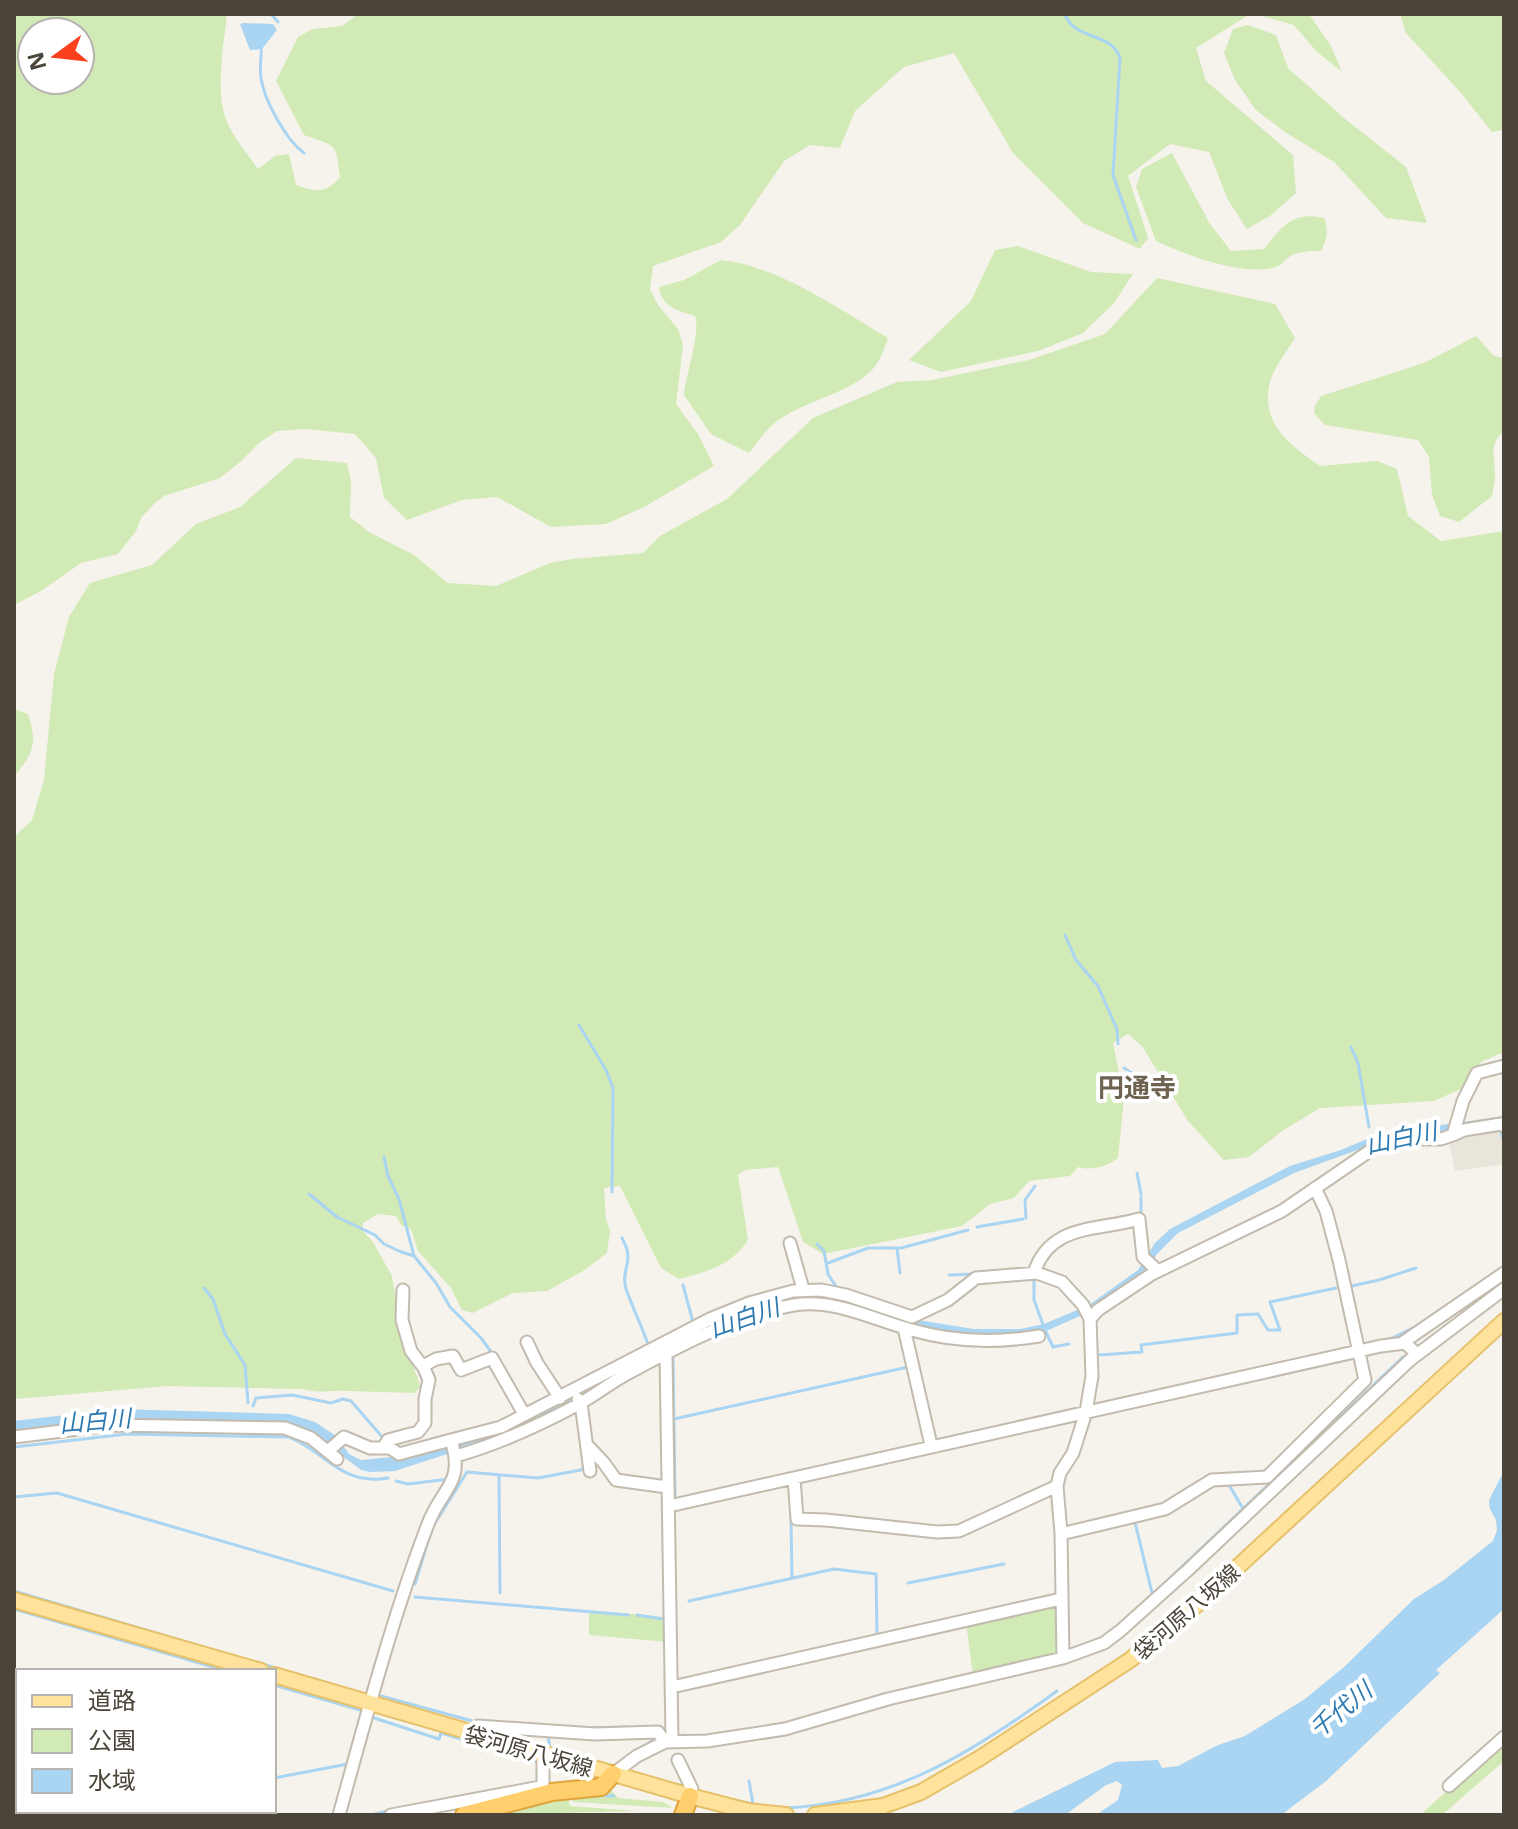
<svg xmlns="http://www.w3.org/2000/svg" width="1518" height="1829" font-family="'Open Sans','Noto Sans JP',sans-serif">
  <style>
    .residential { fill: #eae5da }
    .green { fill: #d2eab5; fill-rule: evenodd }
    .water { fill: #a9d4f2 }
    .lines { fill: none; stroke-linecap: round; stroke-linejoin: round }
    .stream { stroke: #a9d4f2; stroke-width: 3 }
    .minor-casing { stroke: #c2bbae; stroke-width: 15 }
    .major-casing { stroke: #e6c16a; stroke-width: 18 }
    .highway-casing { stroke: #e0a43c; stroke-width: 20 }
    .minor { stroke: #fff; stroke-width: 11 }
    .major { stroke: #ffe39c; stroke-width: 14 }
    .highway { stroke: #ffcf6e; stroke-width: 16 }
    .labels { text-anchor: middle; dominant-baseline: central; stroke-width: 8; stroke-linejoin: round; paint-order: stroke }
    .street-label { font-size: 22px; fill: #4b4439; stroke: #fff }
    .water-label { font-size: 24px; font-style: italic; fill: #2e7ab2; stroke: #fff }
    .quarter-label { font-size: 26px; font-weight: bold; fill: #6e6250; stroke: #fff }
  </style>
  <rect width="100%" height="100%" fill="#f6f3ec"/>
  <!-- residential -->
  <path class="residential" d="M 1498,1126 L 1504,1148 L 1504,1164 L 1455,1171 L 1449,1142 L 1455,1138 Z"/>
  <!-- green -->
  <path class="green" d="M 14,14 L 227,14 C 224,44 217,79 223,109 C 227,131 246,151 258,169 L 275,156 L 289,154 L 296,185 C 316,192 326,194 340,177 C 336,142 337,147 304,135 L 276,81 L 298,37 L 313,29 L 342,26 L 358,14 L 1250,14 L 1196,48 L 1206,81 L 1293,155 L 1296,193 L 1270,216 L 1247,229 L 1228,200 L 1209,152 L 1170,144 L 1128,176 L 1148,238 L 1140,249 L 1083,223 L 1013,153 L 954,53 L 904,67 L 855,111 L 840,148 L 810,145 L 784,161 L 740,225 L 721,242 L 653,266 L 650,289 L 658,305 L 678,329 L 683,345 L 676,404 L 698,434 L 714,466 L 644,507 L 606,524 L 551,527 L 497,497 L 462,500 L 407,520 L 384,498 L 376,458 L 355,434 L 306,429 L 277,431 L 259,443 L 240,462 L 220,478 L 164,496 L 155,503 L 141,518 L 136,531 L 118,554 L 81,563 L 41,591 L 14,605 ZM 32,32 L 80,32 L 80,80 L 32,80 Z
    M 1256,14 L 1309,14 L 1331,46 L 1342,72 L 1316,51 L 1294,25 Z
    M 1400,14 L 1504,14 L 1504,130 L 1492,132 L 1461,93 L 1406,33 Z
    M 1248,25 L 1276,35 L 1288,68 L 1344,118 L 1406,167 L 1427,223 L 1386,218 L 1334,162 L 1285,132 L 1256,110 L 1235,80 L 1224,53 L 1233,29 Z
    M 1172,153 L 1210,224 L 1231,251 L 1264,249 C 1282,226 1293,211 1324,218 C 1329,231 1327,238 1321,251 C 1311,251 1300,251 1291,256 C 1285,259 1282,265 1276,267 C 1243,277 1186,255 1156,241 L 1136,187 L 1142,169 Z
    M 1018,246 L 1091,272 L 1133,274 L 1114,303 L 1083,333 L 1038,351 L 941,372 L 909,360 L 971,301 L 995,250 Z
    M 721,260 C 779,266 839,309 888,338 C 884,350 880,362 871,371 C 848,393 810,400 783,417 C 769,425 759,440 749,453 L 711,434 L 684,395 C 686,374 701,332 695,316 C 677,310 662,308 659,287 L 684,280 Z
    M 1157,278 L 1275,304 L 1295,338 C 1287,351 1274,367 1270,382 C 1260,424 1289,444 1320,466 L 1377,461 L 1397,469 L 1408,516 L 1441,541 L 1504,531 L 1504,1052 L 1481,1062 L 1461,1089 L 1434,1101 L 1320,1108 L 1282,1131 L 1249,1157 L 1224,1160 L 1188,1121 L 1142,1046 L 1128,1034 L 1113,1043 L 1124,1098 L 1118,1158 C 1107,1167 1091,1171 1078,1167 L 1070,1176 L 1029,1181 L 1014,1198 L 990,1204 L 962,1226 L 823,1254 L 803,1242 L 778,1167 L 745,1170 L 738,1175 L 748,1240 C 732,1265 707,1272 679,1279 L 661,1268 L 620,1186 L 604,1188 L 606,1219 L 610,1231 L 607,1253 L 583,1271 L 547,1291 L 513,1293 L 473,1313 L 462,1310 L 451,1288 L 418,1251 L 411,1229 L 401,1225 L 396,1216 L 378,1214 L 363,1223 L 363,1231 L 373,1242 L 392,1276 L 403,1340 L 421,1387 L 414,1393 C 392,1392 370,1392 348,1391 C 330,1390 322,1394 303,1389 L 168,1386 L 14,1399 L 14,837 L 32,820 L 44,780 L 54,674 L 69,617 L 90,583 L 152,565 L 196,524 L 240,507 L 296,458 L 347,463 L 351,481 L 350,517 L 369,532 L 414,555 L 448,583 L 496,586 L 550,563 L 572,559 L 643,553 L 660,536 L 727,499 L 813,418 L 897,382 L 932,380 L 1029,360 L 1105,334 Z
    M 1476,336 L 1494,356 L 1504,358 L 1504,431 C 1488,444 1495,457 1495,475 C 1495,482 1493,489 1492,496 L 1459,522 L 1440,516 L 1432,495 L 1429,457 L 1418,440 L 1325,425 L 1314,413 L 1315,406 L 1321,396 L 1424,363 Z
    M 14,709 L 28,714 C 38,744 33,753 14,777 Z
    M 1057,1602 L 1058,1656 L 973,1675 L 966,1623 Z
    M 589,1610 L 664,1617 L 667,1619 L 668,1642 L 589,1635 Z
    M 1499,1744 L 1504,1750 L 1504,1761 L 1442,1815 L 1420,1815 Z
    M 611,1790 L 618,1798 L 663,1802 L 673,1808 L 573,1802 L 572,1793 Z
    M 567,1793 L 570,1806 L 636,1811 L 476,1815 Z"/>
  <!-- water -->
  <path class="water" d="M 244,23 L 273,24 L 277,30 L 262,49 L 250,50 L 240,24 Z
    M 1504,1116 L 1504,1124 L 1385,1140 L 1294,1173 L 1178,1233 L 1156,1255 L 1151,1270 L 1096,1309 L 1046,1331 L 1003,1338 L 932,1331 L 860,1310 L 778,1304 L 489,1443 L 450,1453 L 395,1471 L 370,1472 L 361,1470 L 312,1433 L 291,1425 L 14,1433 L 14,1421 L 116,1409 L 289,1414 L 315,1422 L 336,1436 L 349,1454 L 361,1460 L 402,1456 L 499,1431 L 716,1320 L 786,1296 L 823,1293 L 900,1317 L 973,1329 L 1020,1329 L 1044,1324 L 1089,1305 L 1138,1270 L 1155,1243 L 1170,1229 L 1290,1166 L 1341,1150 L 1379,1134 Z
    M 1403,1355 L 1404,1357 L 1115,1630 C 1095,1643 1074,1652 1051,1657 L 1096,1639 L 1113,1630 Z
    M 1504,1471 L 1504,1609 L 1436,1670 L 1440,1673 L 1325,1782 L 1281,1815 L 1096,1815 L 1118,1800 L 1122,1785 L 1117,1781 L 1106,1785 L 1065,1815 L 1007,1815 L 1115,1762 L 1158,1760 L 1162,1768 L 1178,1766 L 1218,1745 L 1245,1736 L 1305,1699 L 1344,1667 L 1414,1599 L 1444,1580 L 1493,1541 L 1497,1530 L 1496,1520 L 1490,1509 L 1489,1500 Z"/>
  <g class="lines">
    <!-- stream -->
    <path class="stream" d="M 271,14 L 278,22
      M 1065,14 C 1074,41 1111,31 1120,58 L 1113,175 L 1136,240
      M 261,46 C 262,57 259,67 261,78 C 264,100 286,140 304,153
      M 1065,935 L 1076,960 L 1098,986 L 1117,1029 L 1118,1044
      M 579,1025 L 606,1070 L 613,1088 L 612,1192
      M 1351,1047 L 1358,1063 L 1369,1127
      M 1124,1068 L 1138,1077 L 1147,1091 L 1170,1100
      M 1131,1084 L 1141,1081
      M 1500,1129 L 1504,1141
      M 384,1157 L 388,1176 L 399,1199 L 414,1256 L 436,1283 L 450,1307 L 481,1338 L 494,1356
      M 1137,1173 L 1141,1194
      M 309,1194 L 337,1217 L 375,1235 L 384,1244 L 399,1251 L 414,1256
      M 1141,1216 L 1141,1197
      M 1026,1218 L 1025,1200 L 1035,1186
      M 977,1227 L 1023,1219
      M 622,1238 C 636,1263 620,1267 626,1289 C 632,1306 642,1327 648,1344
      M 817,1244 L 824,1251 L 828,1274 L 837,1288 L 835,1288
      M 897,1248 L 900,1273
      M 828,1263 L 868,1248 L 901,1248 L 968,1230
      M 949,1275 L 974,1274
      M 1034,1277 L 1034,1300 L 1044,1327
      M 683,1285 L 693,1322
      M 1347,1287 L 1379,1280 L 1416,1268
      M 204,1288 L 213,1299 L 225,1334 L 245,1365 L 248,1403
      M 1119,1302 L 1133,1293
      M 1046,1332 L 1053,1347 L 1069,1344
      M 1388,1340 L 1421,1324
      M 700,1343 L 722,1333
      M 1099,1355 L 1142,1352 L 1141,1345 L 1237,1333 L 1237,1315 L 1258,1314 L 1268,1330 L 1280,1330 L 1270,1302 L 1336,1288
      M 673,1357 L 675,1496
      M 1225,1387 L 1350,1359
      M 253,1406 L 256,1398 L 292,1395 L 331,1403 L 343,1399 L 351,1401 L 384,1439
      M 674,1419 L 908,1367
      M 1041,1428 L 1080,1420
      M 936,1440 L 1018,1422
      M 14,1447 L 127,1434 L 289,1437 C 327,1452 340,1486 388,1478
      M 484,1453 L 511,1442
      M 499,1476 L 500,1593
      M 396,1481 L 408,1484 L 449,1479
      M 1229,1485 L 1242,1507
      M 14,1497 L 57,1493 L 393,1591
      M 791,1522 L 792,1577
      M 1135,1522 L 1152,1593
      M 908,1583 L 1004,1564
      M 415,1584 L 432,1528 L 467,1472 L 538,1478 L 581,1470 L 586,1466
      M 14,1591 L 240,1658
      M 415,1597 L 628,1615
      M 689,1601 L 834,1569 L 876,1574 L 877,1634
      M 14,1609 L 227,1671
      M 637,1615 L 663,1619 L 666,1623
      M 263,1664 L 278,1669
      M 274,1685 L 360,1710
      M 381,1696 L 476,1722
      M 380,1698 L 395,1703
      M 371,1717 L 439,1739 L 441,1733 L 536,1761
      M 14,1719 L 18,1720
      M 583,1728 L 627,1727
      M 548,1734 L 550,1750
      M 682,1735 L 684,1735
      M 644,1746 L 658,1737
      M 274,1778 L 348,1764
      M 598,1795 L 614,1796
      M 724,1798 L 753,1804 L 749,1781
      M 416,1805 L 475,1794
      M 786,1808 C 892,1803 973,1752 1057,1691
      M 370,1815 L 389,1811"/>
    <defs>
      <path id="minor" d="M 1453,1135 L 1464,1130 L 1501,1124 L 1504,1126
        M 790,1243 L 803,1289
        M 1034,1273 C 1050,1223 1098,1231 1139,1219 L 1143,1257 L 1158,1271
        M 1090,1319 L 1098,1310 L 1152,1274 L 1282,1211 L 1377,1146 L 1400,1139 L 1441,1139 L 1453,1135 L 1463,1101 L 1477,1073 L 1504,1066
        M 904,1328 L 931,1445
        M 527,1342 L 537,1363 L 560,1398
        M 1402,1343 L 1504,1273
        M 666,1354 L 672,1740
        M 423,1366 L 436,1359 L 453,1356 L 461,1370 L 492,1358 L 524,1414
        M 578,1399 L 581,1403 L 590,1471
        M 14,1437 L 111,1425 L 285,1428 L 311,1438 L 337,1459
        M 588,1446 L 604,1463 L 616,1480 L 667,1487
        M 383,1448 L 388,1440 L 418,1432 L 425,1423 L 425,1399 L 429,1380 L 424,1368 L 411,1351 L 402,1320 L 403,1290
        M 328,1451 L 344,1437 L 370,1448 L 390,1448 L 399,1454 L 451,1440
        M 456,1456 C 498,1444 540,1425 579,1404 C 595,1395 609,1384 625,1375 C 675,1348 738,1314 794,1305 C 834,1298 874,1320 912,1330 C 953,1342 997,1343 1039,1336
        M 794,1478 L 797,1519 L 826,1520 L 937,1532 L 959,1531 L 1057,1486
        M 669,1506 L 1381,1346 L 1405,1343 L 1417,1354
        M 1061,1534 L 1165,1509 L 1212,1480 L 1267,1477 L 1365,1380 L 1339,1260 L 1326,1211 L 1315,1188
        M 672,1687 L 1061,1599
        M 471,1733 L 478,1726 L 595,1734 L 658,1732 L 665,1742
        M 678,1760 L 692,1789 L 690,1796
        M 613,1774 L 637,1756 L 665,1742 L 707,1741 L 785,1729 L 888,1699 L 1063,1658 L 1104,1643 L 1120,1631 L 1188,1570 L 1410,1360 L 1504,1289
        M 1449,1786 L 1504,1737
        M 339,1815 C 366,1718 392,1618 428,1524 C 442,1487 465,1484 451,1440 L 501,1427 L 712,1318 L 749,1303 L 793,1291 L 821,1290 L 846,1295 L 912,1317 L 948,1300 L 976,1278 L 1037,1273 L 1062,1282 L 1083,1305 L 1090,1319 L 1092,1376 L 1086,1412 L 1073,1453 L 1060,1473 L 1057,1486 L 1061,1533 L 1063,1658
        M 391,1815 L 540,1787 L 543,1784 L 543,1754"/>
      <path id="major" d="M 14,1600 L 261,1671
        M 274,1675 L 690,1796 L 748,1811 L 786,1815
        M 815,1815 L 883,1806 L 921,1792 L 980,1758 L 1130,1660 L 1191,1610 L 1504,1321"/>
      <path id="highway" d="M 464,1815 L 552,1792 L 601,1787 L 613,1774
        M 683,1815 L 690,1796"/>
    </defs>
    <!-- minor casing -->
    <use href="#minor" class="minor-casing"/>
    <!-- major casing -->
    <use href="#major" class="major-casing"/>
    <!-- highway casing -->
    <use href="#highway" class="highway-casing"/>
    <!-- minor -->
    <use href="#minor" class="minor"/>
    <!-- major -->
    <use href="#major" class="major"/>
    <!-- highway -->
    <use href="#highway" class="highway"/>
  </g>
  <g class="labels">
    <!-- street labels -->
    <g class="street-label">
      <text transform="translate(1186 1611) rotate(-41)">袋河原八坂線</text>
      <text transform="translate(529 1750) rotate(16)">袋河原八坂線</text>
    </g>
    <!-- water labels -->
    <g class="water-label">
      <text transform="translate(1401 1137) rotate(-12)">山白川</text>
      <text transform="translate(744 1317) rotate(-19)">山白川</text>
      <text transform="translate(95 1420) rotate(-5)">山白川</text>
      <text transform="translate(1340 1709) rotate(-39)">千代川</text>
    </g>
    <!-- quarter labels -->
    <g class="quarter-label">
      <text x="1137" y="1087">円通寺</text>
    </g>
  </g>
  <!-- border -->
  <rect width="1518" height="1829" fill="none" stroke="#4b4439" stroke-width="32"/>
  <!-- legend -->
  <rect x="16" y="1669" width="260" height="144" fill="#ffffff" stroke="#b7b4b0" stroke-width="2"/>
  <rect x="32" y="1695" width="40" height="12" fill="#ffe39c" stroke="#b7b4b0" stroke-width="2"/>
  <text x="88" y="1709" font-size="24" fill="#4b4439">道路</text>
  <rect x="32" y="1729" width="40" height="24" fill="#d2eab5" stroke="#b7b4b0" stroke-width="2"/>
  <text x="88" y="1749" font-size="24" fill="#4b4439">公園</text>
  <rect x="32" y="1769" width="40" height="24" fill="#a9d4f2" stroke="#b7b4b0" stroke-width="2"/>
  <text x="88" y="1789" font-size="24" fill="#4b4439">水域</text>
  <!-- north arrow -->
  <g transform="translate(56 56) rotate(255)"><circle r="38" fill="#ffffff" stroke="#b7b4b0" stroke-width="2"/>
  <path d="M0-6L14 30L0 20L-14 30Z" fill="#fc3f1d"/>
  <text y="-12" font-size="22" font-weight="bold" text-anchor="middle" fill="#4b4439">N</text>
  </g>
</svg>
